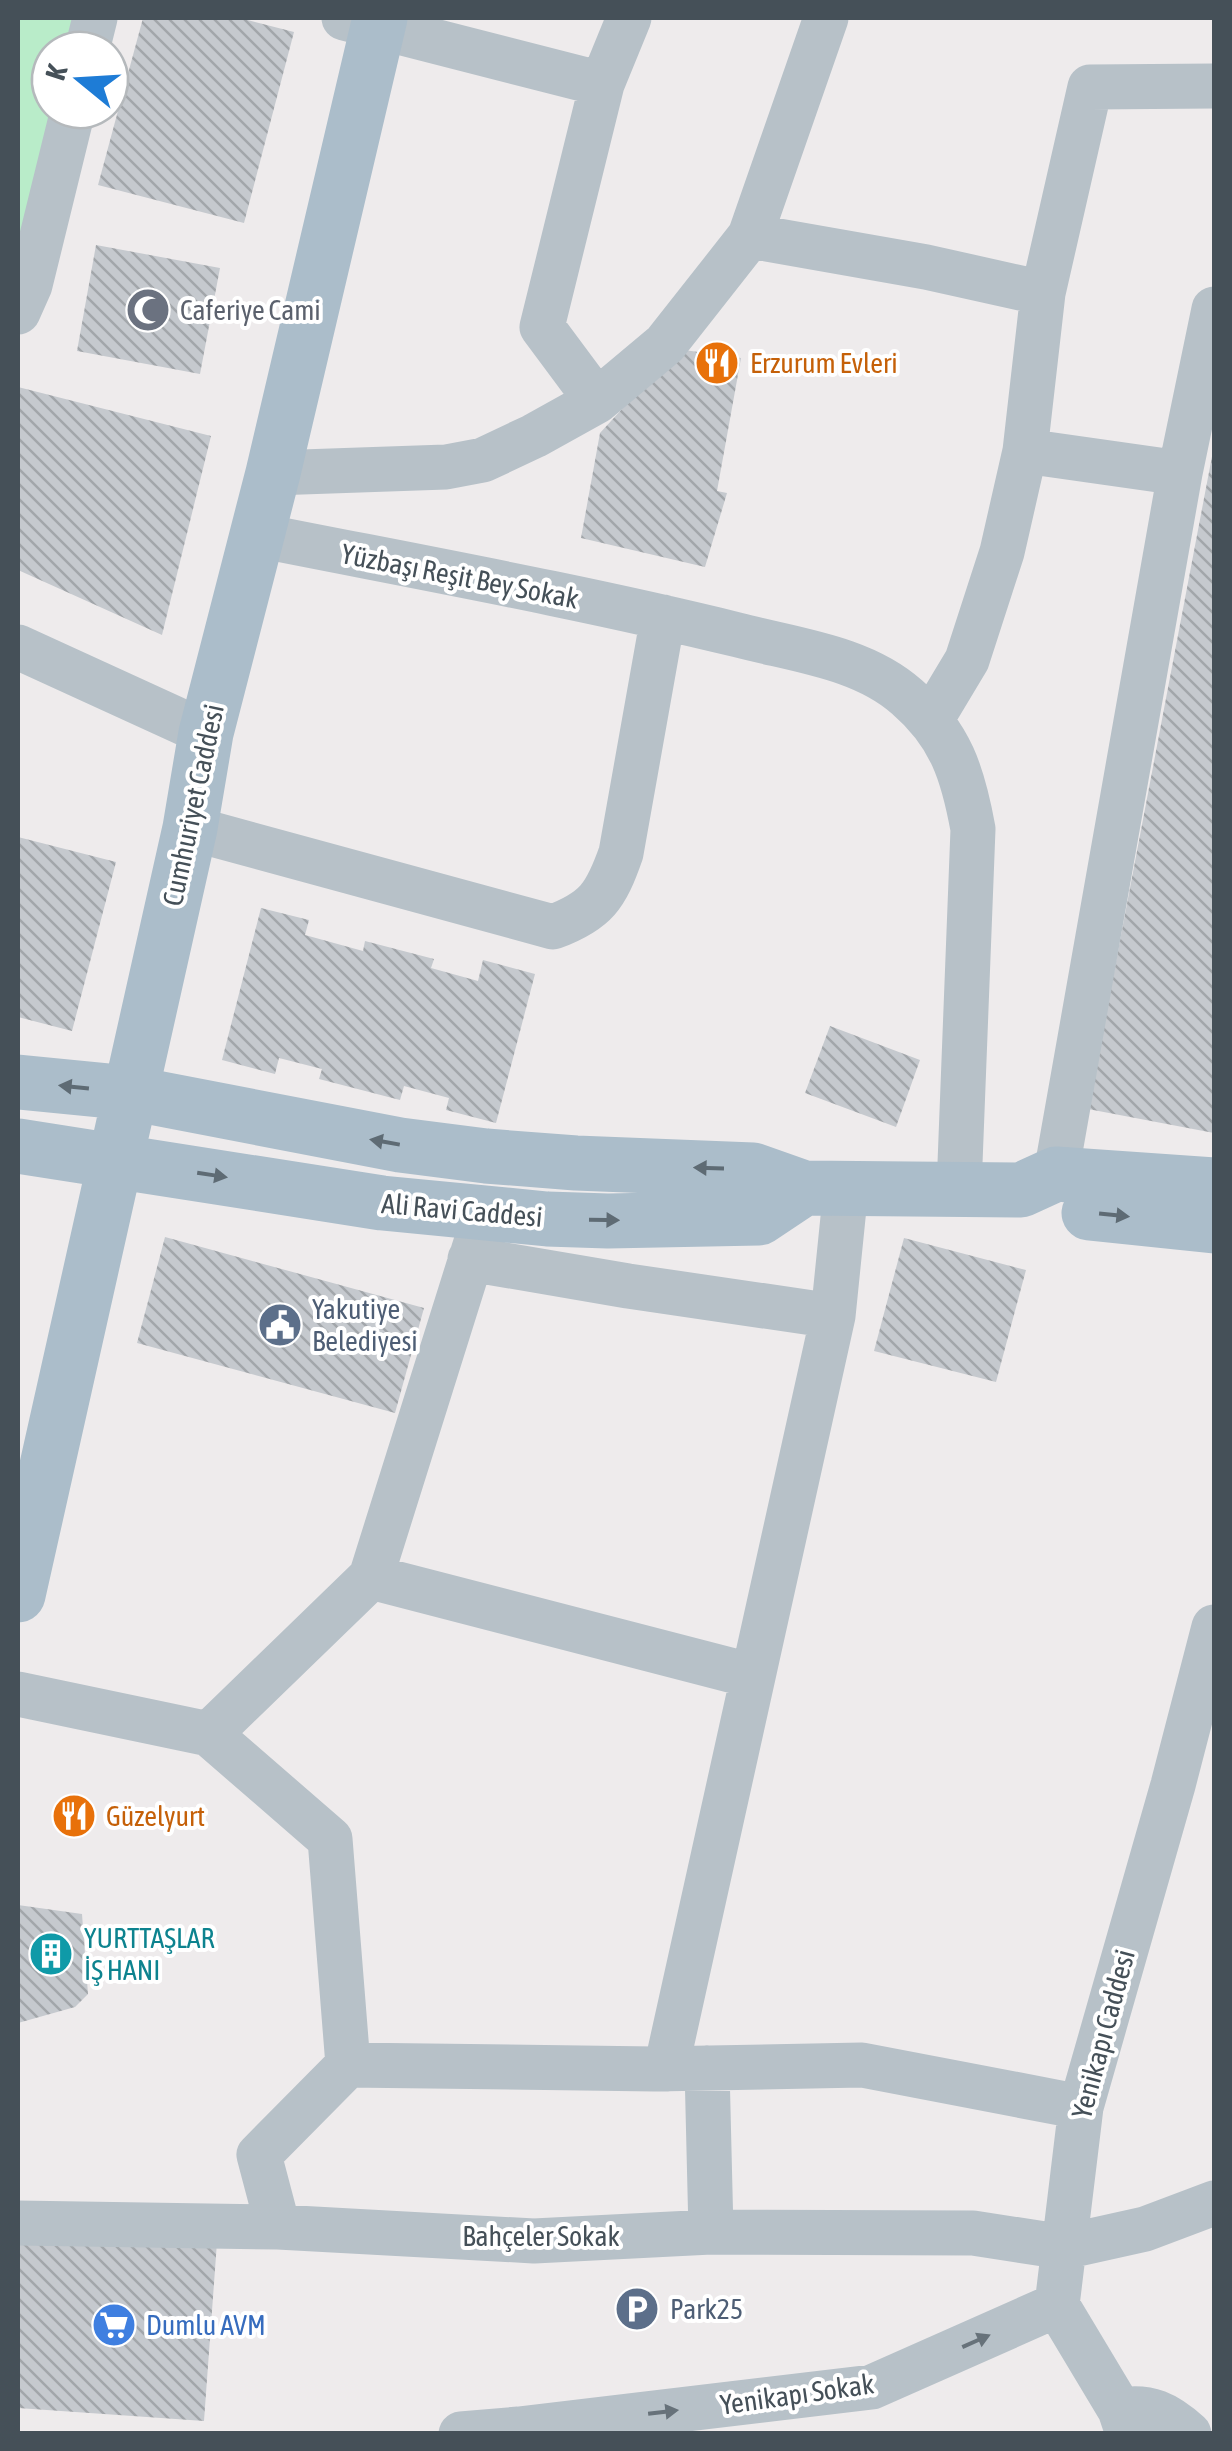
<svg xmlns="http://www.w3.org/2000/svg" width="1232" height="2451" font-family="'Asap Condensed',sans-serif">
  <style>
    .park { fill: #b9ecc9 }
    .building { fill: url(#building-back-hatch) }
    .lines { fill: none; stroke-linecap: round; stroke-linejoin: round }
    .minor { stroke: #b7c1c8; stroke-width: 45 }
    .major { stroke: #abbdca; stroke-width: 55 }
    .oneway { fill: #5e6b74 }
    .oneway2 { fill: #67727a }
    .labels { text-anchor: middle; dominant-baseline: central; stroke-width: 8; stroke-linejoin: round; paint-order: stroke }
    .worship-label { font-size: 28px; fill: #5b616d; stroke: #fff; text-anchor: start }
    .food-label { font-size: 28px; fill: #c56008; stroke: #fff; text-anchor: start }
    .street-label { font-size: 28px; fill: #455058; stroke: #fff }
    .service-label { font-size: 28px; fill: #4e5e75; stroke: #fff; text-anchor: start }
    .culture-label { font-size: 28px; fill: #0d838f; stroke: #fff; text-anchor: start }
    .shop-label { font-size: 28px; fill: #366cbe; stroke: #fff; text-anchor: start }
  </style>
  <defs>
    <pattern id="building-back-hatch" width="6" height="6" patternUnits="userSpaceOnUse" patternTransform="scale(2.5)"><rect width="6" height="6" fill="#c5c9ce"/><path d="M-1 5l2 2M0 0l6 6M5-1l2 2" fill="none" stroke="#a2a6aa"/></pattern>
  </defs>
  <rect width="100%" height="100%" fill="#eeebec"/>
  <!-- park -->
  <path class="park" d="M 18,18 L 95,18 L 87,50 L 50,50 L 50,110 L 18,278 Z"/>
  <!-- building -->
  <path class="building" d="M 143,18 L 240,18 L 294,32 L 244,223 L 98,185 Z
    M 96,245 L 220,268 L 200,374 L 77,351 Z
    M 677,349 L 741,358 L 717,491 L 727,493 L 705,567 L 581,538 L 600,433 Z
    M 18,387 L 211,436 L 162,635 L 18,570 Z
    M 1213,451 L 1214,451 L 1214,1133 L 1088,1109 Z
    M 18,837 L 116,862 L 72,1031 L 18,1017 Z
    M 261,908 L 309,920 L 305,935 L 363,951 L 365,941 L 434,959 L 431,968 L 478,981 L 483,960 L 535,974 L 496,1123 L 446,1110 L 449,1098 L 404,1086 L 400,1100 L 319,1079 L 322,1069 L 279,1058 L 275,1074 L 222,1060 Z
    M 830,1026 L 920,1060 L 896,1127 L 805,1093 Z
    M 165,1237 L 424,1308 L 395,1413 L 137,1343 Z
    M 904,1238 L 1026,1270 L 996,1382 L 874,1351 Z
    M 18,1905 L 82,1914 L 88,1994 L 75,2007 L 18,2023 Z
    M 18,2228 L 217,2242 L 204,2421 L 18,2408 Z"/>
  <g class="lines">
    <!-- minor -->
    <path class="minor" d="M 344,18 L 602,84
      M 87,50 L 95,18
      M 750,236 L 926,267 L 1043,293
      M 18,312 L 30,285 L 73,110
      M 597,401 L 542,327 L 602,84 L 629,18
      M 1025,451 L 1180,473
      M 273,473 L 446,467 L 483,460 L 534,436 L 597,401 L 665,344 L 750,236 L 826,18
      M 257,535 C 418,567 579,596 738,635 C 795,650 862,657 907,697 C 951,735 963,774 973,829 L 959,1189
      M 18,647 L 206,733
      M 931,720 L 967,660 L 1002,552 L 1025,451 L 1043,293 L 1090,87 L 1214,86
      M 190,828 L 553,927 C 596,911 606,896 621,853 L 663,617
      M 1056,1174 L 1180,473 L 1214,309
      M 470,1259 L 628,1286 L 833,1316
      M 371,1577 L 485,1214
      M 18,1694 L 209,1734 L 330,1839 L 348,2065
      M 209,1734 L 371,1577 L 753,1676
      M 707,2068 L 711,2232
      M 666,2069 L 833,1316 L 846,1188
      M 18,2223 L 278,2227 L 534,2241 L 711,2232 L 973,2233 L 1064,2247 L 1145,2229 L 1214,2203
      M 278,2227 L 259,2155 L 348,2065 L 655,2069 L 862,2065 L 1081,2107
      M 1120,2410 C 1149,2405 1167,2414 1189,2434
      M 461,2434 L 519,2429 L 872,2387 L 1057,2305
      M 1128,2434 L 1120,2410 L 1057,2305 L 1081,2107 L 1173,1785 L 1214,1627"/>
    <!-- major -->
    <path class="major" d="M 18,1082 L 130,1093 L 400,1145 L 486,1156 L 576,1163 L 753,1170 L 804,1188 L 1021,1190 L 1056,1174 L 1214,1185
      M 18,1146 L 382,1203 L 547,1219 L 608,1221 L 759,1218 L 804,1188
      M 1089,1213 L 1214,1226
      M 18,1595 L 190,828 L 206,733 L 273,473 L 380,18"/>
  </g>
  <!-- one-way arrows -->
  <defs><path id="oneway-solid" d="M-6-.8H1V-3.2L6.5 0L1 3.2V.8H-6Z" transform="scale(2.5)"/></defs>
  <g class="oneway">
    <use href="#oneway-solid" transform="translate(74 1087) rotate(-174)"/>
    <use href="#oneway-solid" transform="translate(385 1142) rotate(-170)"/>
    <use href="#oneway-solid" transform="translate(709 1168) rotate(-178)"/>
    <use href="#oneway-solid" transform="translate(212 1175) rotate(9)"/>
    <use href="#oneway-solid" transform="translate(1114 1215) rotate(6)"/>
    <use href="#oneway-solid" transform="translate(604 1220) rotate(1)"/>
  </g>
  <g class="oneway2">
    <use href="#oneway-solid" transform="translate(976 2341) rotate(-24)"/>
    <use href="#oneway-solid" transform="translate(663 2412) rotate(-7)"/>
  </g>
  <!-- icons -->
  <defs>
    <symbol id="mosque-disc" viewBox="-11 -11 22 22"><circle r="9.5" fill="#6b7280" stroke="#fff"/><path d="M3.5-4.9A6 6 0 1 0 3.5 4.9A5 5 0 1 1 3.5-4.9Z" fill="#fff"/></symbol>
    <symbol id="restaurant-disc" viewBox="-11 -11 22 22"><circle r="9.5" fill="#e8710a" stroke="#fff"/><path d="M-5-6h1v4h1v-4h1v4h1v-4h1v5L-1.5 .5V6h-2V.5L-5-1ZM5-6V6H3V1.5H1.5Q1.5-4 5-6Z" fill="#fff"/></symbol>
    <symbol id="civic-disc" viewBox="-11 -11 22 22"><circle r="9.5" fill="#5c6f8a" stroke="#fff"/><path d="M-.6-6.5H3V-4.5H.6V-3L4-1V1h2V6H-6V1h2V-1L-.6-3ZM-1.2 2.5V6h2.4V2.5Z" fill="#fff"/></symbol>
    <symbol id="building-disc" viewBox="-11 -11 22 22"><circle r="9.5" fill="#0f9aa8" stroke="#fff"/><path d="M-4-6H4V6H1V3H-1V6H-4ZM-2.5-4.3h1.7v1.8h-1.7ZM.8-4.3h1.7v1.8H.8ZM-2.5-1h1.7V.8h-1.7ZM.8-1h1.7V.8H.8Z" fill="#fff"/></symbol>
    <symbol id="parking-disc" viewBox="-11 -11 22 22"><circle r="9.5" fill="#5c6f8a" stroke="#fff"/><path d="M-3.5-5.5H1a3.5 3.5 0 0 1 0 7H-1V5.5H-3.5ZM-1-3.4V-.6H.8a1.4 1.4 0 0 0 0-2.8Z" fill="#fff"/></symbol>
    <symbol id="supermarket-disc" viewBox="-11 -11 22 22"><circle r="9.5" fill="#3f7fe0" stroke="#fff"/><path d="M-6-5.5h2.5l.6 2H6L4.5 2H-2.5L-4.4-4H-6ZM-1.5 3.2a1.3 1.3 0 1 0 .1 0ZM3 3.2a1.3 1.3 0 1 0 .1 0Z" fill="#fff"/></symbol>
  </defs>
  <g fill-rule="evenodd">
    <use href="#mosque-disc" x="123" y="285" width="50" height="50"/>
    <use href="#restaurant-disc" x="692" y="338" width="50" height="50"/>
    <use href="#civic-disc" x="255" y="1300" width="50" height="50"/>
    <use href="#restaurant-disc" x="49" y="1791" width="50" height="50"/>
    <use href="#building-disc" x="26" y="1929" width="50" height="50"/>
    <use href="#parking-disc" x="612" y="2284" width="50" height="50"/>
    <use href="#supermarket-disc" x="89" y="2300" width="50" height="50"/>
  </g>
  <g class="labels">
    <!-- worship labels -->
    <g class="worship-label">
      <text x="180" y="310">Caferiye Cami</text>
    </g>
    <!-- food labels -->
    <g class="food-label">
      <text x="750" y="363">Erzurum Evleri</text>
      <text x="106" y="1816">Güzelyurt</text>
    </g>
    <!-- street labels -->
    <g class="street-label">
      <text transform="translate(460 576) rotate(11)">Yüzbaşı Reşit Bey Sokak</text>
      <text transform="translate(193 805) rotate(-78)">Cumhuriyet Caddesi</text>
      <text transform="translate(462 1210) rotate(5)">Ali Ravi Caddesi</text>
      <text transform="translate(1103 2034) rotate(-75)">Yenikapı Caddesi</text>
      <text x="541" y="2236">Bahçeler Sokak</text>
      <text transform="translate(797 2394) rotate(-8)">Yenikapı Sokak</text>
    </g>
    <!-- service labels -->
    <g class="service-label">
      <text x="312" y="1309">Yakutiye<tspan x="312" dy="32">Belediyesi</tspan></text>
      <text x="670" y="2309">Park25</text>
    </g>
    <!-- culture labels -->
    <g class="culture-label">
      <text x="84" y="1938">YURTTAŞLAR<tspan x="84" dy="32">İŞ HANI</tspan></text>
    </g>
    <!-- shop labels -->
    <g class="shop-label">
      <text x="146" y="2325">Dumlu AVM</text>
    </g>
  </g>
  <!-- border -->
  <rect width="1232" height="2451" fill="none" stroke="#455058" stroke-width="40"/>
  <!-- north arrow -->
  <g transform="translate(80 80) rotate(288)"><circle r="48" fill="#ffffff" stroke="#b5b9bc" stroke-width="2.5"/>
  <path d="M0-8L18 38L0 25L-18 38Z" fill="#1e7cd6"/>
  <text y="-15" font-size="28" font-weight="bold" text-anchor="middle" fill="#455058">K</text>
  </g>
</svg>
